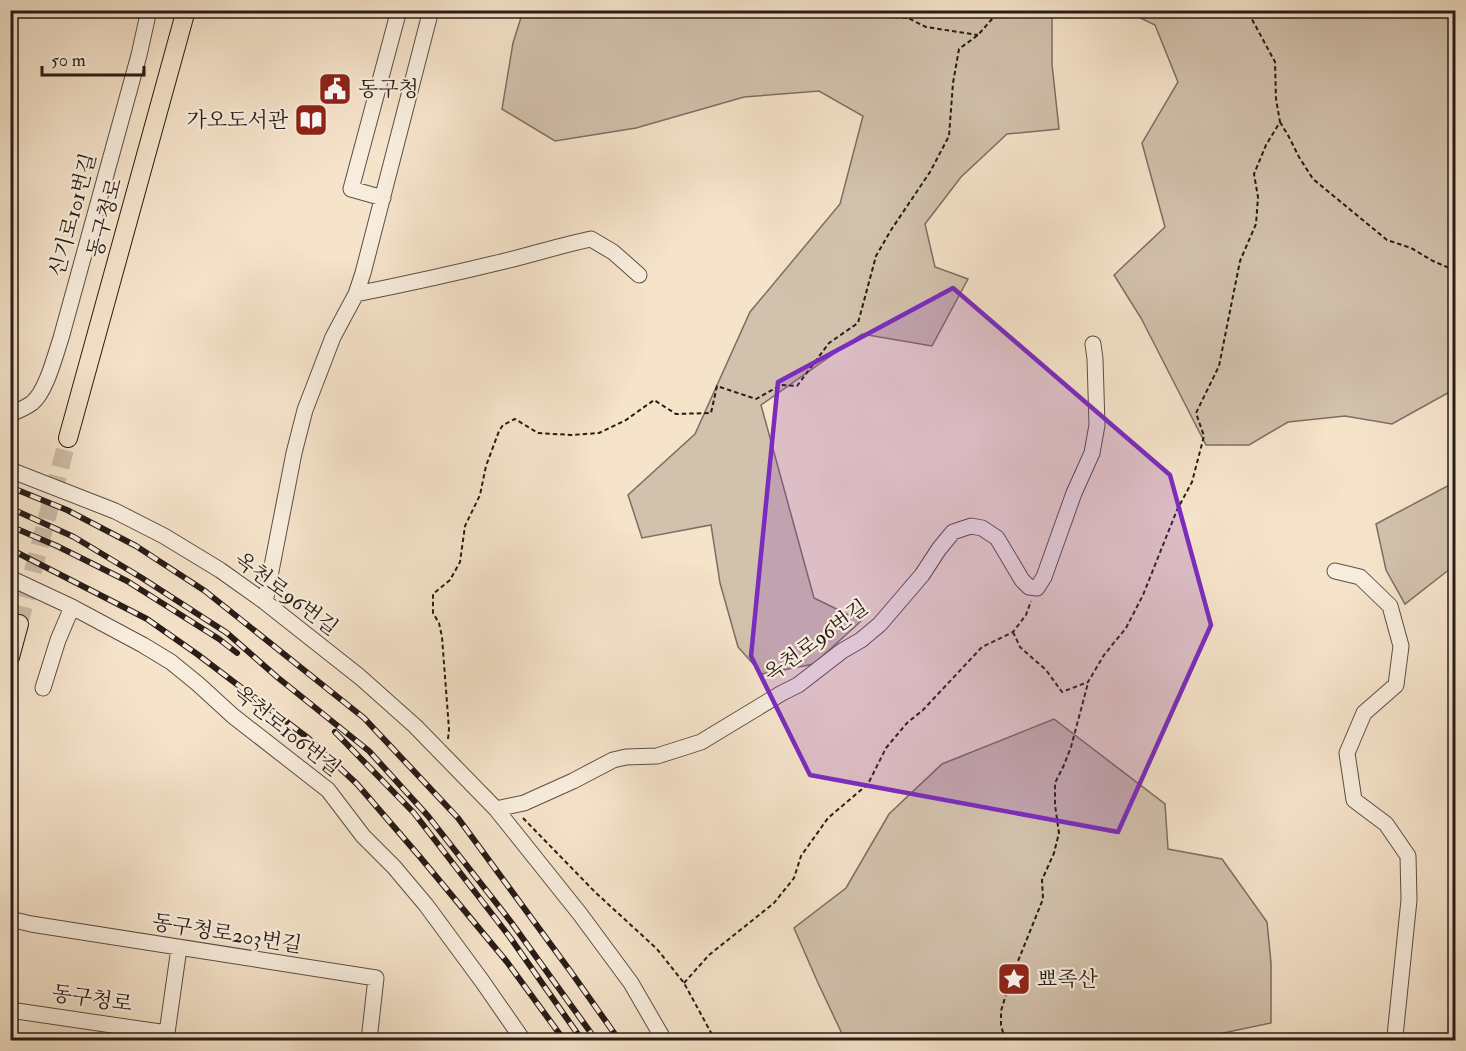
<svg xmlns="http://www.w3.org/2000/svg" width="1466" height="1051" font-family="'IM FELL Double Pica','Noto Serif KR',serif">
  <style>
    .green { fill: #d2c1ac; stroke: #7d6e62; stroke-width: 1.5 }
    .lines { fill: none; stroke-linecap: round; stroke-linejoin: round }
    .major-tunnel { stroke: #ccbba6; stroke-width: 18; stroke-dasharray: 18 9; stroke-linecap: butt }
    .minor-casing { stroke: #5b4e44; stroke-width: 17 }
    .major-casing { stroke: #281c17; stroke-width: 20 }
    .path { stroke: #281c17; stroke-width: 2; stroke-dasharray: 4.5 3; stroke-linecap: butt }
    .minor { stroke: #f8eddd; stroke-width: 15 }
    .major { stroke: #f5e3ca; stroke-width: 18 }
    .rail-casing { stroke: #281c17; stroke-width: 6 }
    .rail { stroke: #f8eddd; stroke-width: 4; stroke-dasharray: 11; stroke-linecap: butt }
    .marked { fill: #7b2cbf; fill-opacity: 0.2; stroke: #7b2cbf; stroke-width: 4.5; stroke-linejoin: round }
    .labels { text-anchor: middle; dominant-baseline: central; stroke-width: 4.5; stroke-linejoin: round; paint-order: stroke }
    .poi-label { font-size: 21px; fill: #281c17; stroke: #f8eddd; text-anchor: start }
    .street-label { font-size: 21px; fill: #281c17; stroke: #f8eddd }
  </style>
  <rect width="100%" height="100%" fill="#f5e3ca"/>
  <filter id="stains"><feTurbulence type="fractalNoise" baseFrequency=".00333" numOctaves="4"/><feColorMatrix values="0 0 0 0 .2 0 0 0 0 .09 0 0 0 0 .02 0 0 0 .5 -.17"/></filter>
  <radialGradient id="worn" r=".72"><stop offset=".6" stop-color="#630" stop-opacity="0"/><stop offset="1" stop-color="#630" stop-opacity=".3"/></radialGradient>
  <!-- green -->
  <path class="green" d="M 523,11 L 1062,11 L 1052,14 L 1052,64 L 1059,129 L 1007,134 L 961,177 L 925,224 L 935,267 L 968,279 L 932,346 L 862,334 L 761,405 L 814,598 L 861,621 L 814,664 L 762,674 L 738,647 L 720,583 L 711,525 L 642,538 L 628,495 L 695,434 L 750,312 L 840,204 L 863,116 L 819,91 L 744,97 L 636,128 L 555,141 L 502,109 L 513,43 Z
    M 1126,11 L 1455,11 L 1455,389 L 1392,424 L 1345,416 L 1288,422 L 1249,445 L 1206,445 L 1141,318 L 1114,275 L 1165,227 L 1142,143 L 1178,82 L 1155,25 Z
    M 1455,482 L 1455,565 L 1405,604 L 1386,570 L 1376,524 Z
    M 1054,719 L 1165,804 L 1168,849 L 1222,859 L 1267,922 L 1271,963 L 1271,1023 L 1190,1040 L 845,1040 L 818,983 L 794,928 L 846,888 L 889,814 L 942,764 Z"/>
  <g class="lines">
    <!-- major-tunnel -->
    <path class="major-tunnel" d="M 19,624 L 68,438"/>
    <defs>
      <path id="minor" d="M 383,198 L 351,189 L 399,10
        M 356,294 C 406,284 456,273 505,261 C 534,254 562,245 591,239 L 613,252 L 639,275
        M 10,414 C 18,411 25,408 32,403 C 46,392 55,356 61,338 L 139,55 L 149,10
        M 10,470 L 115,511 L 164,536 L 220,570 L 265,602 L 360,677 L 415,726 L 496,809 L 580,914 L 631,983 L 664,1040
        M 1335,571 L 1360,577 L 1390,606 L 1401,646 L 1396,685 L 1364,713 L 1347,753 L 1354,800 L 1386,824 L 1408,856 L 1409,900 L 1395,1036 L 1399,1040
        M 10,578 L 72,607 L 143,645 L 171,662 L 198,684 L 233,716 L 328,790 L 363,836 L 394,867 L 426,905 L 482,981 L 523,1040
        M 265,602 L 294,453 L 305,410 L 333,337 L 356,294 L 363,273 L 431,10
        M 43,688 L 58,640 L 72,607
        M 496,809 L 524,803 L 573,781 L 613,760 L 626,757 L 657,756 L 701,742 L 782,693 L 798,685 L 842,651 L 861,640 L 880,624 L 922,575 L 939,549 L 953,532 L 971,526 L 982,528 L 997,538 L 1022,580 L 1029,587 L 1037,588 L 1044,577 L 1074,493 L 1092,453 L 1097,425 L 1095,359 L 1093,344
        M 10,919 L 31,924 L 376,978 L 369,1040
        M 10,1010 L 167,1033
        M 166,1040 L 179,948"/>
      <path id="major" d="M 68,438 L 186,10
        M 10,657 L 19,624"/>
    </defs>
    <!-- minor casing -->
    <use href="#minor" class="minor-casing"/>
    <!-- major casing -->
    <use href="#major" class="major-casing"/>
    <!-- path -->
    <path class="path" d="M 858,10 L 877,16 L 908,18 L 926,27 L 978,35
      M 1280,122 L 1289,137 L 1299,157 L 1313,179 L 1387,240 L 1411,248 L 1433,261 L 1456,271
      M 1013,632 L 1020,647 L 1046,670 L 1062,692 L 1088,682 L 1104,655 L 1126,628 L 1143,595 L 1177,510 L 1192,482 L 1204,436 L 1196,413 L 1219,366 L 1240,261 L 1256,224 L 1258,197 L 1254,174 L 1266,145 L 1280,122 L 1276,99 L 1275,62 L 1247,10
      M 448,739 L 449,729 L 442,637 L 439,623 L 433,613 L 433,594 L 450,580 L 460,562 L 465,526 L 480,495 L 486,466 L 499,431 L 503,425 L 515,419 L 538,433 L 571,435 L 599,433 L 626,420 L 654,400 L 676,414 L 711,413 L 717,386 L 756,399 L 781,385 L 797,386 L 829,343 L 858,323 L 876,256 L 891,230 L 930,172 L 949,136 L 953,83 L 959,49 L 978,35 L 992,19 L 1011,10
      M 523,818 L 596,893 L 657,949 L 684,983 L 715,1040
      M 684,983 L 709,955 L 774,903 L 794,878 L 801,856 L 828,818 L 868,784 L 886,748 L 907,723 L 923,710 L 982,647 L 1013,632 L 1026,615 L 1031,601
      M 1005,1040 L 1001,1025 L 1001,1011 L 1010,981 L 1043,899 L 1042,880 L 1054,853 L 1059,833 L 1055,805 L 1055,783 L 1064,765 L 1071,747 L 1088,683"/>
    <!-- minor -->
    <use href="#minor" class="minor"/>
    <!-- major -->
    <use href="#major" class="major"/>
    <defs>
      <path id="rail" d="M 10,487 L 67,510 L 136,546 L 205,591 L 364,718 L 458,818 L 571,972 L 619,1040
        M 10,508 L 74,537 L 142,578 L 227,633 L 277,677 L 369,751 L 428,816 L 511,922 L 596,1040
        M 10,526 L 57,546 L 127,581 L 219,639 L 237,653
        M 10,549 L 147,619 L 197,654 L 308,738 L 357,784 L 420,857 L 507,962 L 564,1040
        M 335,732 L 414,813 L 509,936 L 582,1040"/>
    </defs>
    <!-- rail casing -->
    <use href="#rail" class="rail-casing"/>
    <!-- rail -->
    <use href="#rail" class="rail"/>
  </g>
  <!-- marked area -->
  <path class="marked" d="M 953,288 L 1170,475 L 1211,625 L 1118,832 L 810,775 L 751,656 L 778,382 Z"/>
  <!-- icons -->
  <defs>
    <symbol id="civic-square" viewBox="-11 -11 22 22"><rect x="-9" y="-9" width="18" height="18" rx="4" fill="#8f2418" stroke="#f8eddd"/><path d="M-.6-6.5H3V-4.5H.6V-3L4-1V1h2V6H-6V1h2V-1L-.6-3ZM-1.2 2.5V6h2.4V2.5Z" fill="#fff"/></symbol>
    <symbol id="library-square" viewBox="-11 -11 22 22"><rect x="-9" y="-9" width="18" height="18" rx="4" fill="#8f2418" stroke="#f8eddd"/><path d="M-6-4Q-3-5.5-.7-3.5V5Q-3 3-6 4ZM6-4Q3-5.5 .7-3.5V5Q3 3 6 4Z" fill="#fff"/></symbol>
    <symbol id="sight-square" viewBox="-11 -11 22 22"><rect x="-9" y="-9" width="18" height="18" rx="4" fill="#8f2418" stroke="#f8eddd"/><path d="M0-6L1.8-2.2L6-1.7L2.9 1.2L3.7 5.4L0 3.3L-3.7 5.4L-2.9 1.2L-6-1.7L-1.8-2.2Z" fill="#fff"/></symbol>
  </defs>
  <g fill-rule="evenodd">
    <use href="#civic-square" x="316" y="70" width="38" height="38"/>
    <use href="#library-square" x="292" y="101" width="38" height="38"/>
    <use href="#sight-square" x="995" y="960" width="38" height="38"/>
  </g>
  <g class="labels">
    <!-- poi labels -->
    <g class="poi-label">
      <text x="358" y="89">동구청</text>
      <text x="288" y="120" text-anchor="end">가오도서관</text>
      <text x="1037" y="979">뾰족산</text>
    </g>
    <!-- street labels -->
    <g class="street-label">
      <text transform="translate(73 215) rotate(-75)">신기로101번길</text>
      <text transform="translate(105 218) rotate(-75)">동구청로</text>
      <text transform="translate(286 594) rotate(37)">옥천로96번길</text>
      <text transform="translate(816 641) rotate(-36)">옥천로96번길</text>
      <text transform="translate(287 731) rotate(39)">옥천로106번길</text>
      <text transform="translate(227 934) rotate(9)">동구청로203번길</text>
      <text transform="translate(92 999) rotate(8)">동구청로</text>
    </g>
  </g>
  <!-- margin -->
  <rect width="1466" height="1051" fill="none" stroke="#f5e3ca" stroke-width="36"/>
  <rect x="12" y="12" width="1442" height="1027" fill="none" stroke="#281c17" stroke-width="3"/>
  <rect x="18" y="18" width="1430" height="1015" fill="none" stroke="#281c17" stroke-width="1.5"/>
  <!-- scale -->
  <path d="M42 66v9h102v-9" fill="none" stroke="#281c17" stroke-width="3"/>
  <text x="51" y="66" font-size="18" fill="#281c17" stroke="#f8eddd" stroke-width="4.5" paint-order="stroke">50 m</text>
  <rect width="100%" height="100%" filter="url(#stains)"/>
  <rect width="100%" height="100%" fill="url(#worn)"/>
</svg>
